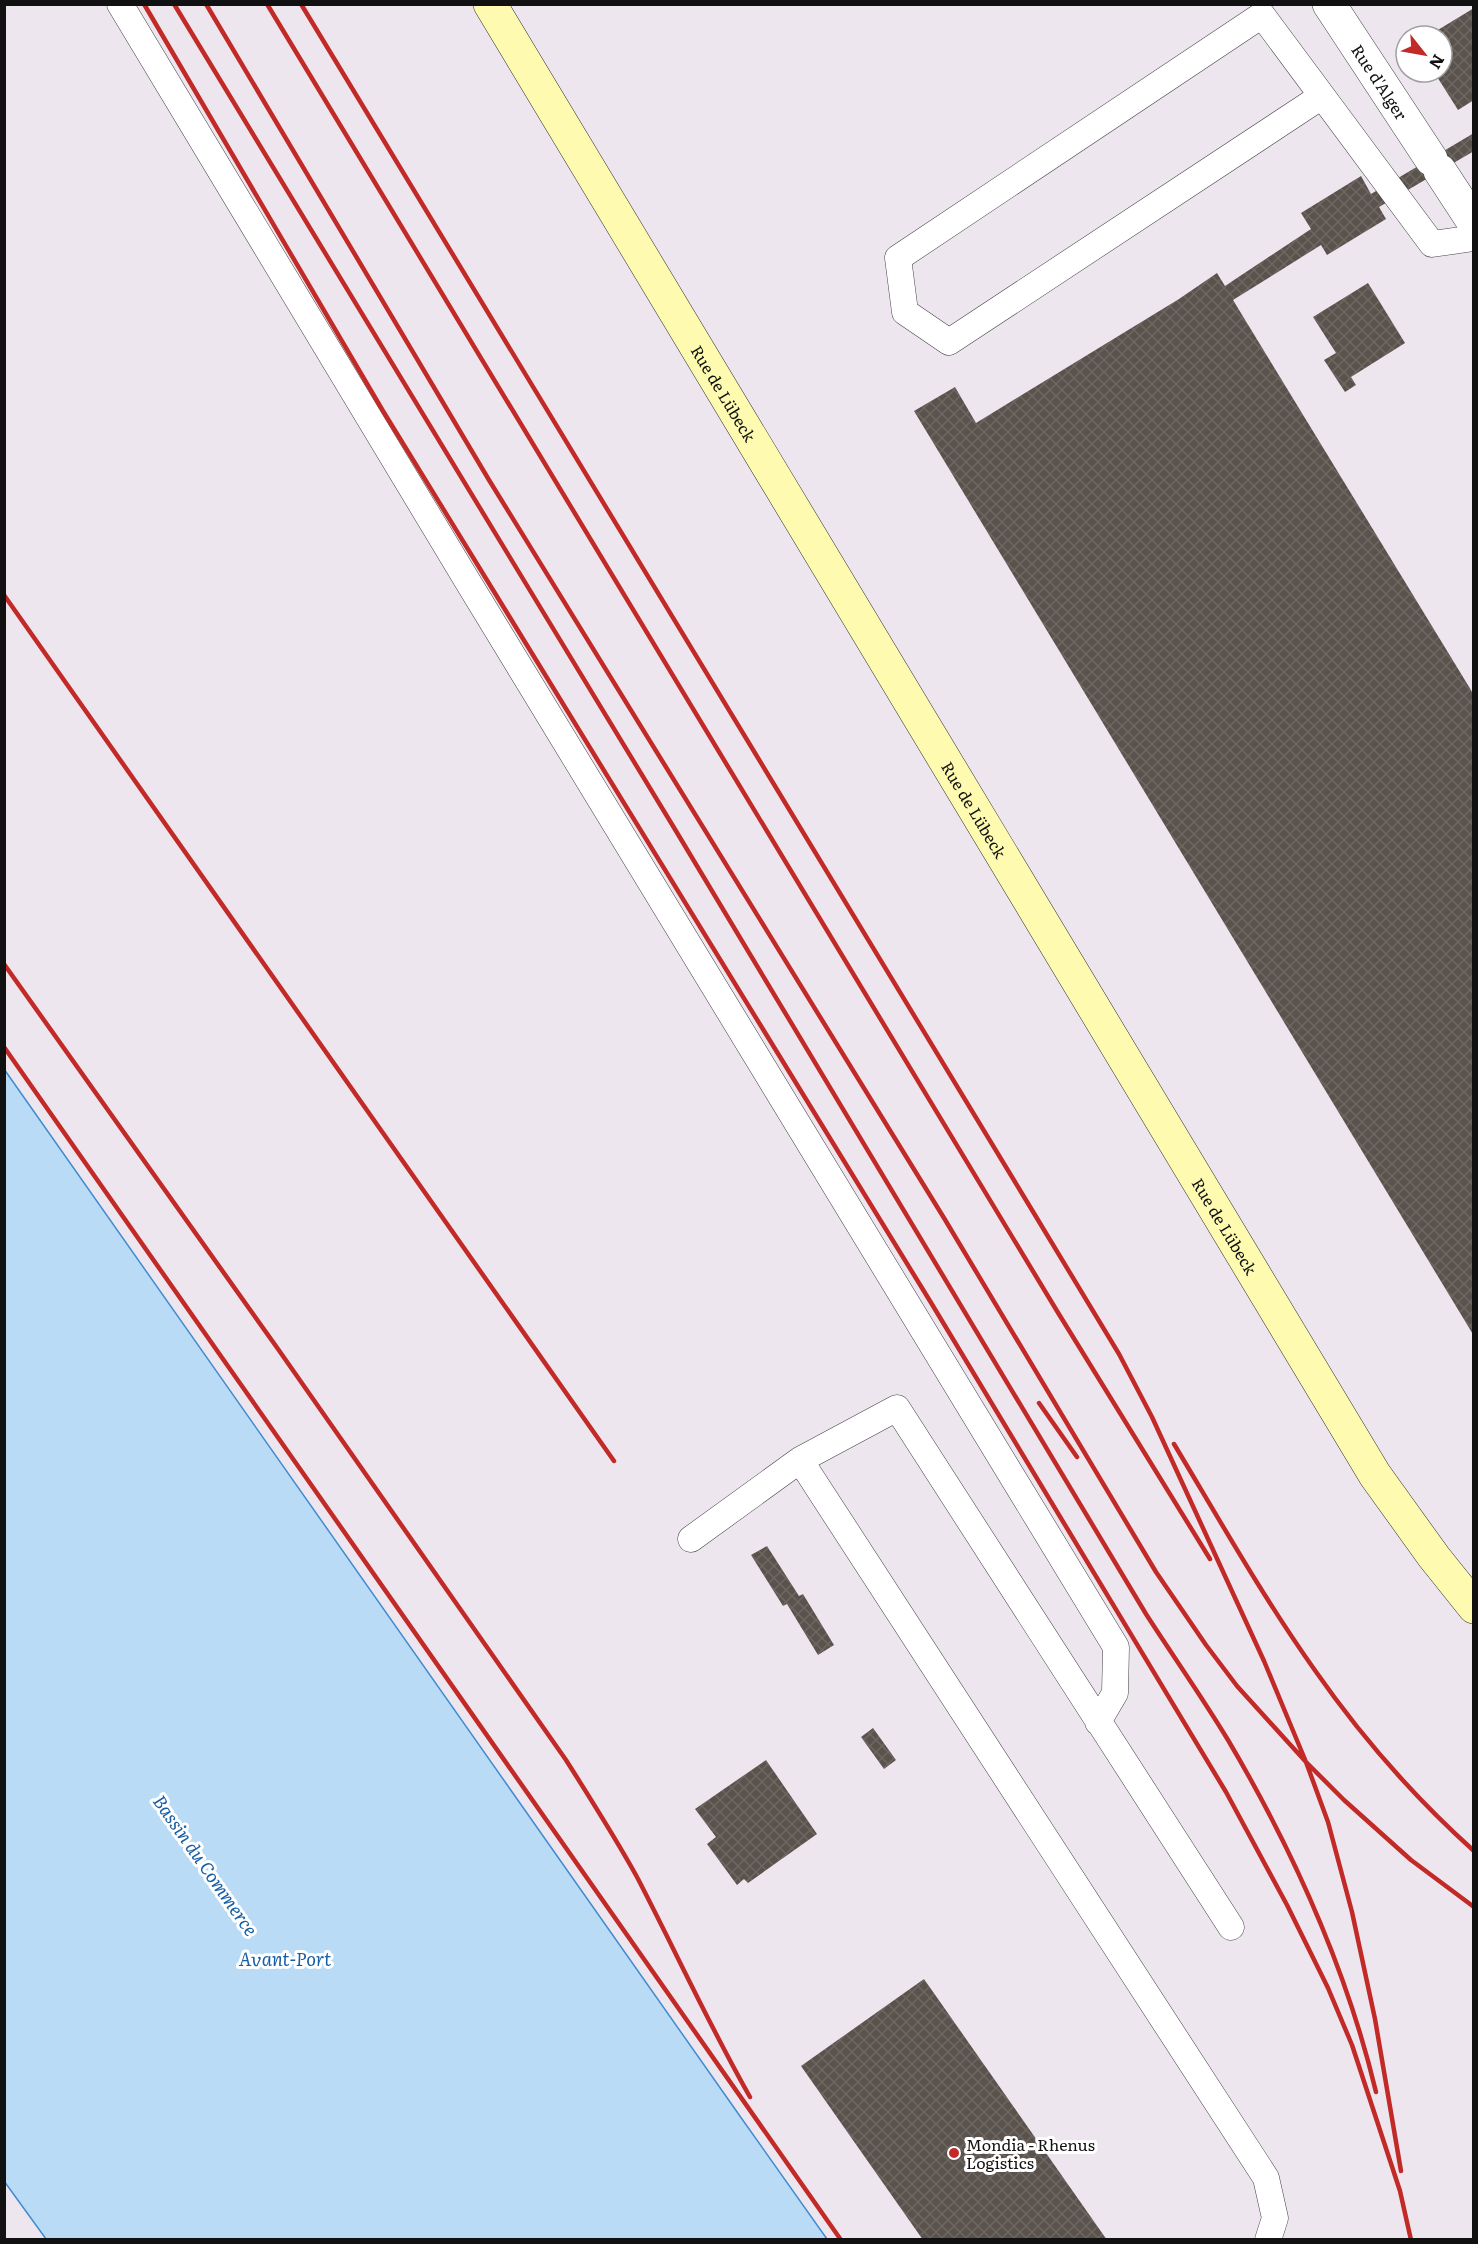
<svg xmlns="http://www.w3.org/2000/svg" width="1478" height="2244" font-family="Literata,serif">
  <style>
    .industrial { fill: #eee6ef; fill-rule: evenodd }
    .water { fill: #b9dbf6; stroke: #408bce; stroke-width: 1.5 }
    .building { fill: url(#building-cross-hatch) }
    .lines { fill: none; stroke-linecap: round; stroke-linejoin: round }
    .lane-casing { stroke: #444; stroke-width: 27 }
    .street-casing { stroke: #444; stroke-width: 34 }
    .secondary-casing { stroke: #333; stroke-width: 34 }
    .lane { stroke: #fff; stroke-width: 26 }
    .street { stroke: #fff; stroke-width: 33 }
    .secondary { stroke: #fefbb0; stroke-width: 33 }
    .rail { stroke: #c22a27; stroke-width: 4.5 }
    .poi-dot { fill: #c22a27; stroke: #fff; stroke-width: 2 }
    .labels { text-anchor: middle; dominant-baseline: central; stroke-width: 6; stroke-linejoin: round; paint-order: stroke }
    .street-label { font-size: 16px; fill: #111; stroke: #fff }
    .poi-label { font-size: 16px; fill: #111; stroke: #fff; text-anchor: start }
    .water-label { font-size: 18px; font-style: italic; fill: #185ea5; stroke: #fff }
  </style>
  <defs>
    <pattern id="building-cross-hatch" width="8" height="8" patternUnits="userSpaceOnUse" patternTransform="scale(1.5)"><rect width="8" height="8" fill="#5a534d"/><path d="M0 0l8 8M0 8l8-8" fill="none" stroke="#6d6762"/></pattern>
  </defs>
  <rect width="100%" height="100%" fill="#fffef5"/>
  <!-- industrial -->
  <path class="industrial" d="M 5,5 L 1473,5 L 1473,2239 L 5,2240 ZM 1406,36 L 1442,36 L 1442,72 L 1406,72 Z"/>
  <!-- water -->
  <path class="water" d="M 4,1069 L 742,2119 L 827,2239 L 46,2239 L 4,2181 Z"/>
  <!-- building -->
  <path class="building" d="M 1474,8 L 1474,100 L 1458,110 L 1434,72 L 1442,72 L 1442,36 L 1428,36 Z
    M 1474,133 L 1474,151 L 1379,207 L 1386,219 L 1327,255 L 1321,245 L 1233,300 L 1474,695 L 1474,1336 L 914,411 L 955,387 L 976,423 L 1179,299 L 1217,273 L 1225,286 L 1311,229 L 1301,213 L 1361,176 L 1371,194 Z
    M 1368,283 L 1405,343 L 1351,377 L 1356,385 L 1345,392 L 1324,360 L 1336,353 L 1313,317 Z
    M 767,1546 L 799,1596 L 803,1594 L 834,1645 L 818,1655 L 787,1604 L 783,1606 L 751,1555 Z
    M 873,1728 L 896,1760 L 884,1769 L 861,1737 Z
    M 766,1760 L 817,1834 L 748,1883 L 744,1879 L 737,1885 L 707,1844 L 716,1837 L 695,1809 Z
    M 924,1979 L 1107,2240 L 923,2240 L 801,2066 Z"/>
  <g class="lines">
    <defs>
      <path id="lane" d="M 120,4 L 468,582 L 1116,1647 L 1115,1693 L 1098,1722
        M 1322,96 L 949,342 L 905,312 L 898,258 L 1262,15 L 1432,244 L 1474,238
        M 800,1460 L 897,1408 L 1231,1927
        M 691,1539 L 800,1460 L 1266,2178 L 1275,2218 L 1268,2240"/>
      <g id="street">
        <path id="s1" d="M 1329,4 L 1431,159"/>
        <path d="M 1440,171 L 1474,223"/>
      </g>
      <g id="secondary">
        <path id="s2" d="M 490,4 L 1375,1475 L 1434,1557 L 1474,1607"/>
      </g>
    </defs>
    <!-- lane casing -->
    <use href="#lane" class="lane-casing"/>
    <!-- street casing -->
    <use href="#street" class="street-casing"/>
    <!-- secondary casing -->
    <use href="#secondary" class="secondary-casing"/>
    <!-- lane -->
    <use href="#lane" class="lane"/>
    <!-- street -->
    <use href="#street" class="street"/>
    <!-- secondary -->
    <use href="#secondary" class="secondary"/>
    <!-- rail -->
    <path class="rail" d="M 144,4 L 383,411 L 930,1301 L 1226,1792 L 1287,1905 L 1328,1988 L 1352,2045 L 1400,2191 L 1411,2240
      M 174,4 L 676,831 L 1146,1614 C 1173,1656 1202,1697 1228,1740 C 1293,1850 1346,1967 1376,2092
      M 206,4 L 489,480 L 944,1218 L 1156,1572 L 1206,1645 L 1237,1686 L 1306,1762 L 1344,1800 L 1411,1860 L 1474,1907
      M 267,4 L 1057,1311 L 1210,1559
      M 301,4 L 1035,1215 L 1119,1354 L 1152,1417 L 1264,1661 L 1306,1762 L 1328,1822 L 1352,1912 L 1375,2019 L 1401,2171
      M 4,595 L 614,1461
      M 4,964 L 278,1349 L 566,1760 C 590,1798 615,1837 637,1877 C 675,1950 709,2025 750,2097
      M 4,1047 L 841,2240
      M 1039,1403 L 1077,1457
      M 1174,1444 C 1219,1519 1263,1597 1314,1669 C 1360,1735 1414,1797 1474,1851"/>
  </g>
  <!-- markers -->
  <circle class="poi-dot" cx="954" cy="2153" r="6"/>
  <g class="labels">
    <!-- street labels -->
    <g class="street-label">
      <text stroke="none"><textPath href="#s1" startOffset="93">Rue d'Alger</textPath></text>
      <text stroke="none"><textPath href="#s2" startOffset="454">Rue de Lübeck</textPath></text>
      <text stroke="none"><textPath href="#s2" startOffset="940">Rue de Lübeck</textPath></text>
      <text stroke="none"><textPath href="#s2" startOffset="1426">Rue de Lübeck</textPath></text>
    </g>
    <!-- poi labels -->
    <g class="poi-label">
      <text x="966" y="2144">Mondia - Rhenus<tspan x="966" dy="18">Logistics</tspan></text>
    </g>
    <!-- water labels -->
    <g class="water-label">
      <text transform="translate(206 1865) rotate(55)">Bassin du Commerce</text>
      <text x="285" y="1958">Avant-Port</text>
    </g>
  </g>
  <!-- border -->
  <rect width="1478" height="2244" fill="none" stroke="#111111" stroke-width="12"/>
  <!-- north arrow -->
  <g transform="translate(1424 54) rotate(121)"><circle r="28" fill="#ffffff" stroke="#a0a0a0" stroke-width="1.5"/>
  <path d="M0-4.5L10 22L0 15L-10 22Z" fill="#c22a27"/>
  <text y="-9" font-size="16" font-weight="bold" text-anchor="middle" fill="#111111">N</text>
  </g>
</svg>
